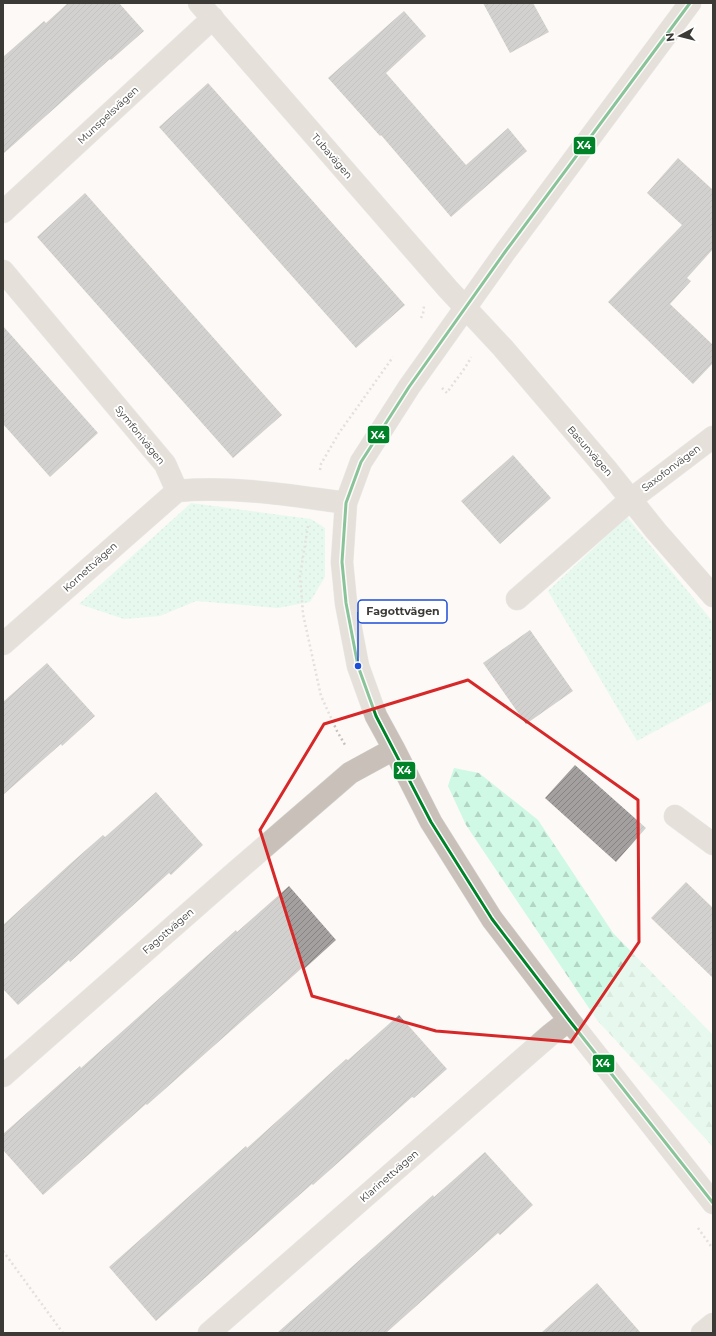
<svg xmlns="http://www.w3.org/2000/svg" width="716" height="1336" font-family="Montserrat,sans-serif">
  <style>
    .grass { fill: url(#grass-dots) }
    .forest { fill: url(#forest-firs) }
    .building { fill: url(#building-hatch) }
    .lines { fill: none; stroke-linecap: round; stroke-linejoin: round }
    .minor-casing { stroke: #d8d7d4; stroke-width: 23 }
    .path { stroke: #c7c2bc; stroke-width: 2.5; stroke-dasharray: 2 3; stroke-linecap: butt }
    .minor { stroke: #c9c0b9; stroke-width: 22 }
    .bus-1-casing { stroke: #fff; stroke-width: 6 }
    .bus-1 { stroke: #008228; stroke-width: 3 }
    .marked { fill: none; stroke: #d62828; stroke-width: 3; stroke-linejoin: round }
    .labels { text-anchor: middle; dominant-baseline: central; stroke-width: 4; stroke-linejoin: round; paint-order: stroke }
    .street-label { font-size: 10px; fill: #3b3a37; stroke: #fff }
    .leader { fill: none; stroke: #1d4ed8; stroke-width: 1.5 }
    .callout-dot { fill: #1d4ed8; stroke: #fff; stroke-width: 1.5 }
    .callout { fill: #fff; stroke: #1d4ed8; stroke-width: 1.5 }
    .callout-label { font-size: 11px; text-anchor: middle; font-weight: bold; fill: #3b3a37 }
    .line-badge { stroke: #fff; stroke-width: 1.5 }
    .badge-label { font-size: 11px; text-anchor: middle; font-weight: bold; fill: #fff }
  </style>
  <defs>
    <pattern id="grass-dots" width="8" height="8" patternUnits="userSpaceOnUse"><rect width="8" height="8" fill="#cff9e4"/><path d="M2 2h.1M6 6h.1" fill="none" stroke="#b3d6c4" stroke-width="1.8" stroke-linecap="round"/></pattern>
    <pattern id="forest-firs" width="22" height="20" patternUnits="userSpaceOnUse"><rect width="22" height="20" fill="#cff9e4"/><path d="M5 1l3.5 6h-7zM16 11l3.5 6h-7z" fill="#b3d6c4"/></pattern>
    <pattern id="building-hatch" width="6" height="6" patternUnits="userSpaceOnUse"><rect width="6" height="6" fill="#a3a09f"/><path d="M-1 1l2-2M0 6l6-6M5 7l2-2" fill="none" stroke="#868382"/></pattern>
  </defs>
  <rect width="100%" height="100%" fill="#fcf9f6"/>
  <!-- grass -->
  <path class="grass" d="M 191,503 L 311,519 L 325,528 L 325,577 L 310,602 L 278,608 L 196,601 L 160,616 L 124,619 L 79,604 Z
    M 627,517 L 713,622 L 713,700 L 637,741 L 548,591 Z"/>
  <!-- forest -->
  <path class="forest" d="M 454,768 L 479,773 L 538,820 L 613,933 L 713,1035 L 713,1147 L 597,1020 L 466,825 L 448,786 Z"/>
  <!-- building -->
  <path class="building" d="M 68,3 L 119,3 L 144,31 L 111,60 L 110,59 L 3,154 L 3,57 L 44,21 L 46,23 Z
    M 483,3 L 533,3 L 549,32 L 510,53 Z
    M 404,11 L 426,36 L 386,73 L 466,165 L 508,128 L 527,151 L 451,217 L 381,135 L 380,136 L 328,78 Z
    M 208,83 L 405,305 L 356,348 L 159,127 Z
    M 678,158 L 713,190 L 713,249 L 687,278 L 691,281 L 670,304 L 713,345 L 713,363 L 693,384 L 608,302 L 682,225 L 647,193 Z
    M 85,193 L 282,415 L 233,458 L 37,237 Z
    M 3,326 L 98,433 L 50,477 L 3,424 Z
    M 513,455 L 551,498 L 500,544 L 461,501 Z
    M 530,630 L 573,691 L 526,724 L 483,663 Z
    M 47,663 L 95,716 L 62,746 L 61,744 L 3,795 L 3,702 Z
    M 575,765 L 646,828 L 616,862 L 545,798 Z
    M 156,792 L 203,845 L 171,875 L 169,873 L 70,962 L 69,960 L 18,1005 L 3,989 L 3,925 L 70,864 L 103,835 L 105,837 Z
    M 686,882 L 713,908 L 713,978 L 651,918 Z
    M 289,886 L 336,940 L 303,970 L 302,968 L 147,1105 L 146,1104 L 43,1195 L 3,1150 L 3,1134 L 80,1066 L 81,1068 L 236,930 L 237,932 Z
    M 399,1015 L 447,1069 L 414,1098 L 412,1097 L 313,1185 L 312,1184 L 156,1321 L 109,1267 L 246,1146 L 247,1148 L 346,1059 L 348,1060 Z
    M 485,1152 L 533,1205 L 500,1235 L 498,1233 L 386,1333 L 277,1333 L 433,1195 L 434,1197 Z
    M 597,1283 L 641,1333 L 541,1333 Z"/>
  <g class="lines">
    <defs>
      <path id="minor" d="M 199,3 L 448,289 L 503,348 L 608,471 L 656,531 L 713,596
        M 690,3 L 505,252 L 409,387 L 361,462 L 346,503 L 342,562 L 346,603 L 358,666 L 376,716 L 394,749 L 431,822 L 492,919 L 569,1020 L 713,1203
        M 3,212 L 213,18
        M 3,271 L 165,464 L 177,491
        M 177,491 C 234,486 290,495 346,503
        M 517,599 L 630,500 L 713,437
        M 3,644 L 177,491
        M 675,816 L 713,844
        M 3,1076 L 232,875 L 350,773 L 394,749
        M 209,1333 L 550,1035 L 569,1020
        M 702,1333 L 713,1324"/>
    </defs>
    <!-- minor casing -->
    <use href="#minor" class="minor-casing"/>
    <!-- path -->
    <path class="path" d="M 421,318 L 423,314 L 424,306
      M 442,388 L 447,393 C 455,380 465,370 471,357
      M 320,470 L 321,464 L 339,433 L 393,357
      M 308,526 L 300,576 L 303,614 L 321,696 L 337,731 L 345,745
      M 698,1228 L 713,1249
      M 3,1251 L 63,1333"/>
    <!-- minor -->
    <use href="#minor" class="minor"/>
    <defs>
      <path id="bus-1" d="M 690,3 L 505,252 L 409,387 L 361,462 L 346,503 L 342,562 L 346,603 L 358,666 L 376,716 L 431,822 L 492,919 L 569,1020 L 713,1203"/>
    </defs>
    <!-- bus-1 casing -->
    <use href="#bus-1" class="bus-1-casing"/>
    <!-- bus-1 -->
    <use href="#bus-1" class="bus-1"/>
  </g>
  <!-- marked area -->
  <path d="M0 0H716V1336H0ZM 468,680 L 638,800 L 639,942 L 571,1042 L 436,1031 L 312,996 L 260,830 L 324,724 Z" fill="#fcf9f6" fill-opacity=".55" fill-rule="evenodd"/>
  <path class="marked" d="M 468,680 L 638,800 L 639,942 L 571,1042 L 436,1031 L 312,996 L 260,830 L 324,724 Z"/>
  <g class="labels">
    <!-- street labels -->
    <g class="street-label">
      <text transform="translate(108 115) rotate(-43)">Munspelsvägen</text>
      <text transform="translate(332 156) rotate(49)">Tubavägen</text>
      <text transform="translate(140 435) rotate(51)">Symfonivägen</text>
      <text transform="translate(590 451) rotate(49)">Basunvägen</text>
      <text transform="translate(671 468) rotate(-37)">Saxofonvägen</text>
      <text transform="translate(90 567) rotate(-42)">Kornettvägen</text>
      <text transform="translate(168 931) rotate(-41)">Fagottvägen</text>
      <text transform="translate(389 1176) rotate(-41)">Klarinettvägen</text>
    </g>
  </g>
  <!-- callouts -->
  <path class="leader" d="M358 666L358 612"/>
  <circle class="callout-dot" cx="358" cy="666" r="4"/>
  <rect class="callout" x="358" y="600" width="89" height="23" rx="4"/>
  <g class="callout-label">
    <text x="403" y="615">Fagottvägen</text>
  </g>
  <g class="line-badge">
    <rect x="573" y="136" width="23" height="19" rx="4" fill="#008228"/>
    <rect x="367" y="425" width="23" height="19" rx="4" fill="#008228"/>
    <rect x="393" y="761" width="23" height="19" rx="4" fill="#008228"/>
    <rect x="592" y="1054" width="23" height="19" rx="4" fill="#008228"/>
  </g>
  <g class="badge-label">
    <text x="584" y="149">X4</text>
    <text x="378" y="439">X4</text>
    <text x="404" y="774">X4</text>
    <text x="603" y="1067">X4</text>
  </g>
  <!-- border -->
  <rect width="716" height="1336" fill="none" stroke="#3b3a37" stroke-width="8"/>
  <!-- north arrow -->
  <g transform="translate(680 36) rotate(263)" stroke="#ffffff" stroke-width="3" paint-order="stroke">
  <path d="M0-3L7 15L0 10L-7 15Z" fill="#3b3a37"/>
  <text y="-6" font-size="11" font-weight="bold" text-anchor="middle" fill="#3b3a37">N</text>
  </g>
</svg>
